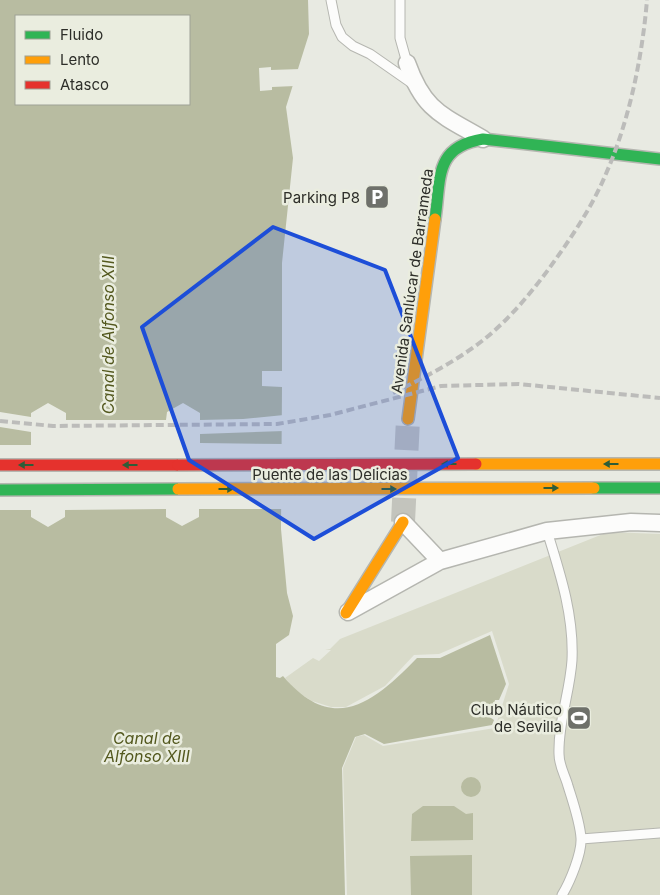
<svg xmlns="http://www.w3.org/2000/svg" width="660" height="895" font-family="Inter,sans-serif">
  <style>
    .green { fill: #d9dbca }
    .water { fill: #b8bca1; fill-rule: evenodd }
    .pier { fill: #e8eae2 }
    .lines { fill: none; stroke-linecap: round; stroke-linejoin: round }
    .secondary-tunnel { stroke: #c3c4bd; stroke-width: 24; stroke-dasharray: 24 12; stroke-linecap: butt }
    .lane-casing { stroke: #b5b6b0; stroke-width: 11 }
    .street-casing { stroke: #b5b6b0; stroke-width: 19 }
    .fast-casing { stroke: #b5b6b0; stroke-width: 14 }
    .slow-casing { stroke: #b5b6b0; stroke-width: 14 }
    .jam-casing { stroke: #b5b6b0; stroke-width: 14 }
    .lane { stroke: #fcfcfb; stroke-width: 9 }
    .street { stroke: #fcfcfb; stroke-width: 16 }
    .fast { stroke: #30b455; stroke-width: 11 }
    .slow { stroke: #ff9f0a; stroke-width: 11 }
    .jam { stroke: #e5322d; stroke-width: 11 }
    .rail { stroke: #bcbcba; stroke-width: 4; stroke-dasharray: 8 4; stroke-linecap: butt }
    .fast-bridge-casing { stroke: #b5b6b0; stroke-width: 14; stroke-linecap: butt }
    .slow-bridge-casing { stroke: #b5b6b0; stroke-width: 14; stroke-linecap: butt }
    .jam-bridge-casing { stroke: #b5b6b0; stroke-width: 14; stroke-linecap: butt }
    .fast-bridge { stroke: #30b455; stroke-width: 11 }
    .slow-bridge { stroke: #ff9f0a; stroke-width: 11 }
    .jam-bridge { stroke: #e5322d; stroke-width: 11 }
    .oneway { fill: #2e5d38 }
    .marked { fill: #1d4ed8; fill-opacity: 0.2; stroke: #1d4ed8; stroke-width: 4; stroke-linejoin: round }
    .labels { text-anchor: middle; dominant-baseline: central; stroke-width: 5; stroke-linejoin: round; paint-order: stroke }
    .poi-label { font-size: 15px; fill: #2d2e29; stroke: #eaeddf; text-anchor: end }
    .street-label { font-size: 15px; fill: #2d2e29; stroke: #eaeddf }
    .water-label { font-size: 16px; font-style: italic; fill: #53581e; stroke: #eaeddf }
  </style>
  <rect width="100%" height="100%" fill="#e8eae2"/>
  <!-- green -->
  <path class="green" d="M 608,532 L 660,534 L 660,895 L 347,895 L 343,768 L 356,737 L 364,735 L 383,746 L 495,728 L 509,684 L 492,631 L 439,654 L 414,655 L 385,686 L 346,707 L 331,707 L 312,701 L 297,692 L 285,678 L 313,658 L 319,661 L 331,650 L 325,650 L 330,649 L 340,639 Z"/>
  <!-- water -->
  <path class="water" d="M 0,0 L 308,0 L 309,34 L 286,107 L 293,158 L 282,263 L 282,371 L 262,371 L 262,386 L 282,387 L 281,529 L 287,593 L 293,616 L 289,635 L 276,644 L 276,677 L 280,678 L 283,676 C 334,736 374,702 417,658 L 440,658 L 490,635 L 506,684 L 499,700 L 495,700 L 494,707 L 488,711 L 488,716 L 494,720 L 492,725 L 384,744 L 365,734 L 355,737 L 342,768 L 345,895 L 0,895 ZM 16,16 L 189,16 L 189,104 L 16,104 Z
    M461 787a10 10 0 1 1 20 0a10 10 0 1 1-20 0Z
    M 423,806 L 454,806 L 466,814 L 473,813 L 473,840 L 411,841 L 412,814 Z
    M 472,855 L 472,895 L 411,895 L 410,856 Z"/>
  <!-- pier -->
  <path class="pier" d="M 271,67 L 271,70 L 301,69 L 295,86 L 272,87 L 272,90 L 260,91 L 259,68 Z
    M 48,403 L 66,413 L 66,420 L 166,420 L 167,412 L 183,403 L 200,413 L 200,420 L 243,419 L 284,415 L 284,431 L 200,434 L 200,443 L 284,444 L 283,509 L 199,509 L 199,517 L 182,526 L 166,517 L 166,509 L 65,510 L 65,517 L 48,527 L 31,517 L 31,510 L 0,510 L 0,445 L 31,445 L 31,432 L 0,427 L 0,412 L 31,417 L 31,413 Z"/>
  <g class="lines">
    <!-- secondary-tunnel -->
    <path class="secondary-tunnel" d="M 403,522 L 408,419"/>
    <defs>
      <path id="lane" d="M 331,0 L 336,25 L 342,37 L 353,46 L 370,54 L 413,84
        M 400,0 L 400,38 L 407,63
        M 547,531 C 560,573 574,615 572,660 C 570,692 558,722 559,754 C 559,766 565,775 568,786 C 573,802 580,822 581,838 C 582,853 570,882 562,895
        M 581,839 L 660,833"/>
      <path id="street" d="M 407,63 C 424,111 442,115 483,139
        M 403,522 L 440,561
        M 348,612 L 440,561 L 547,531 L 631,522 L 660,523"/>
      <path id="fast" d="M 435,219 C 441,178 434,147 483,139 L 660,159
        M 0,490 L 178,489"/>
      <path id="slow" d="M 408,419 L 435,219
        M 346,613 L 403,522"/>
      <path id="jam" d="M 0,465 L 178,465"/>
    </defs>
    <!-- lane casing -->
    <use href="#lane" class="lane-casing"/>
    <!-- street casing -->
    <use href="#street" class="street-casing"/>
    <!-- fast casing -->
    <use href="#fast" class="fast-casing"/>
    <!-- slow casing -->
    <use href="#slow" class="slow-casing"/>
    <!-- jam casing -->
    <use href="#jam" class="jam-casing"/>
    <!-- lane -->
    <use href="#lane" class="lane"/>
    <!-- street -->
    <use href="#street" class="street"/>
    <!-- fast -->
    <use href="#fast" class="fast"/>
    <!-- slow -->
    <use href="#slow" class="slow"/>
    <!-- jam -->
    <use href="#jam" class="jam"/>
    <!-- rail -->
    <path class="rail" d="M 393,393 C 425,377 459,360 487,337 C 510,318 530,294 548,270 C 569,241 591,209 605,176 C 629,122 642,59 647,0
      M 0,421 L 53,426 L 277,424 L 330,415 L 441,386 L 519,384 L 660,398"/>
    <defs>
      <path id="fast-bridge" d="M 594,488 L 660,488"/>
      <path id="slow-bridge" d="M 476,464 L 660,464
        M 178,489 L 594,488"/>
      <path id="jam-bridge" d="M 178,465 L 476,464"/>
    </defs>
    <!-- fast-bridge casing -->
    <use href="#fast-bridge" class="fast-bridge-casing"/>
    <!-- slow-bridge casing -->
    <use href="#slow-bridge" class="slow-bridge-casing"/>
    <!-- jam-bridge casing -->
    <use href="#jam-bridge" class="jam-bridge-casing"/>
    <!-- fast-bridge -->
    <use href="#fast-bridge" class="fast-bridge"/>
    <!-- slow-bridge -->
    <use href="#slow-bridge" class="slow-bridge"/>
    <!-- jam-bridge -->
    <use href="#jam-bridge" class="jam-bridge"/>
  </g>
  <!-- one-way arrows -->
  <defs><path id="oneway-solid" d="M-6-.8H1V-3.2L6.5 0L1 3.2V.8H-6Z" transform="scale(1.25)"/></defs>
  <g class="oneway">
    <use href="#oneway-solid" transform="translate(449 464) rotate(180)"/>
    <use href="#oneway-solid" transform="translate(611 464) rotate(180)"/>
    <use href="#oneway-solid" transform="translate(26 465) rotate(180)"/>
    <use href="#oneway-solid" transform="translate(130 465) rotate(180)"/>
    <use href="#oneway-solid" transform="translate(551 488)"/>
    <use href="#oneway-solid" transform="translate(226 489)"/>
    <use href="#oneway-solid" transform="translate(389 489)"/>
  </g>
  <!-- marked area -->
  <path class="marked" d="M 273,227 L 385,270 L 458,458 L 314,539 L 189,460 L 142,327 Z"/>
  <!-- icons -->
  <defs>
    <symbol id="parking-square" viewBox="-11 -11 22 22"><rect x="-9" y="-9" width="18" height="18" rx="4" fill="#6e706a" stroke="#eaeddf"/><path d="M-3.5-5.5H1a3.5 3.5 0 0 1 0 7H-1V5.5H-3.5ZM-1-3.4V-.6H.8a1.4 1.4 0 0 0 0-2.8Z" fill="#fff"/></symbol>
    <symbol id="stadium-square" viewBox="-11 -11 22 22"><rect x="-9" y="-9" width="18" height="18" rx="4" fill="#6e706a" stroke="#eaeddf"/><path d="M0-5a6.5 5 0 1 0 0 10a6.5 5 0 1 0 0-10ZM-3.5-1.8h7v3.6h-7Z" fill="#fff"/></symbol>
  </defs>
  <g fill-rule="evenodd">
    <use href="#parking-square" x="363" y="183" width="28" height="28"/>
    <use href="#stadium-square" x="565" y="704" width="28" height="28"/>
  </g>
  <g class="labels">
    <!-- poi labels -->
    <g class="poi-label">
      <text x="360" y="197">Parking P8</text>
      <text x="562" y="709">Club Náutico<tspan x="562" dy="17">de Sevilla</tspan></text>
    </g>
    <!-- street labels -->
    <g class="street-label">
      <text transform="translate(412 281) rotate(-82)">Avenida Sanlúcar de Barrameda</text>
      <text x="330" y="474">Puente de las Delicias</text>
    </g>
    <!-- water labels -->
    <g class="water-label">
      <text transform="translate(108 335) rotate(-90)">Canal de Alfonso XIII</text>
      <text x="147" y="738">Canal de<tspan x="147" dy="18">Alfonso XIII</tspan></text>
    </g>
  </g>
  <!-- legend -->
  <rect x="15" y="15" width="175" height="90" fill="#eaeddf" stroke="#9ea196"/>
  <rect x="25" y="31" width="25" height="8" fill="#30b455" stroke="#9ea196"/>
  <text x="60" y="40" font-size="15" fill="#2d2e29">Fluido</text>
  <rect x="25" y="56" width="25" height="8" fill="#ff9f0a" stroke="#9ea196"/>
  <text x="60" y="65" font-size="15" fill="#2d2e29">Lento</text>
  <rect x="25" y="81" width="25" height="8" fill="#e5322d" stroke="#9ea196"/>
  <text x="60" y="90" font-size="15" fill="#2d2e29">Atasco</text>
</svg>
